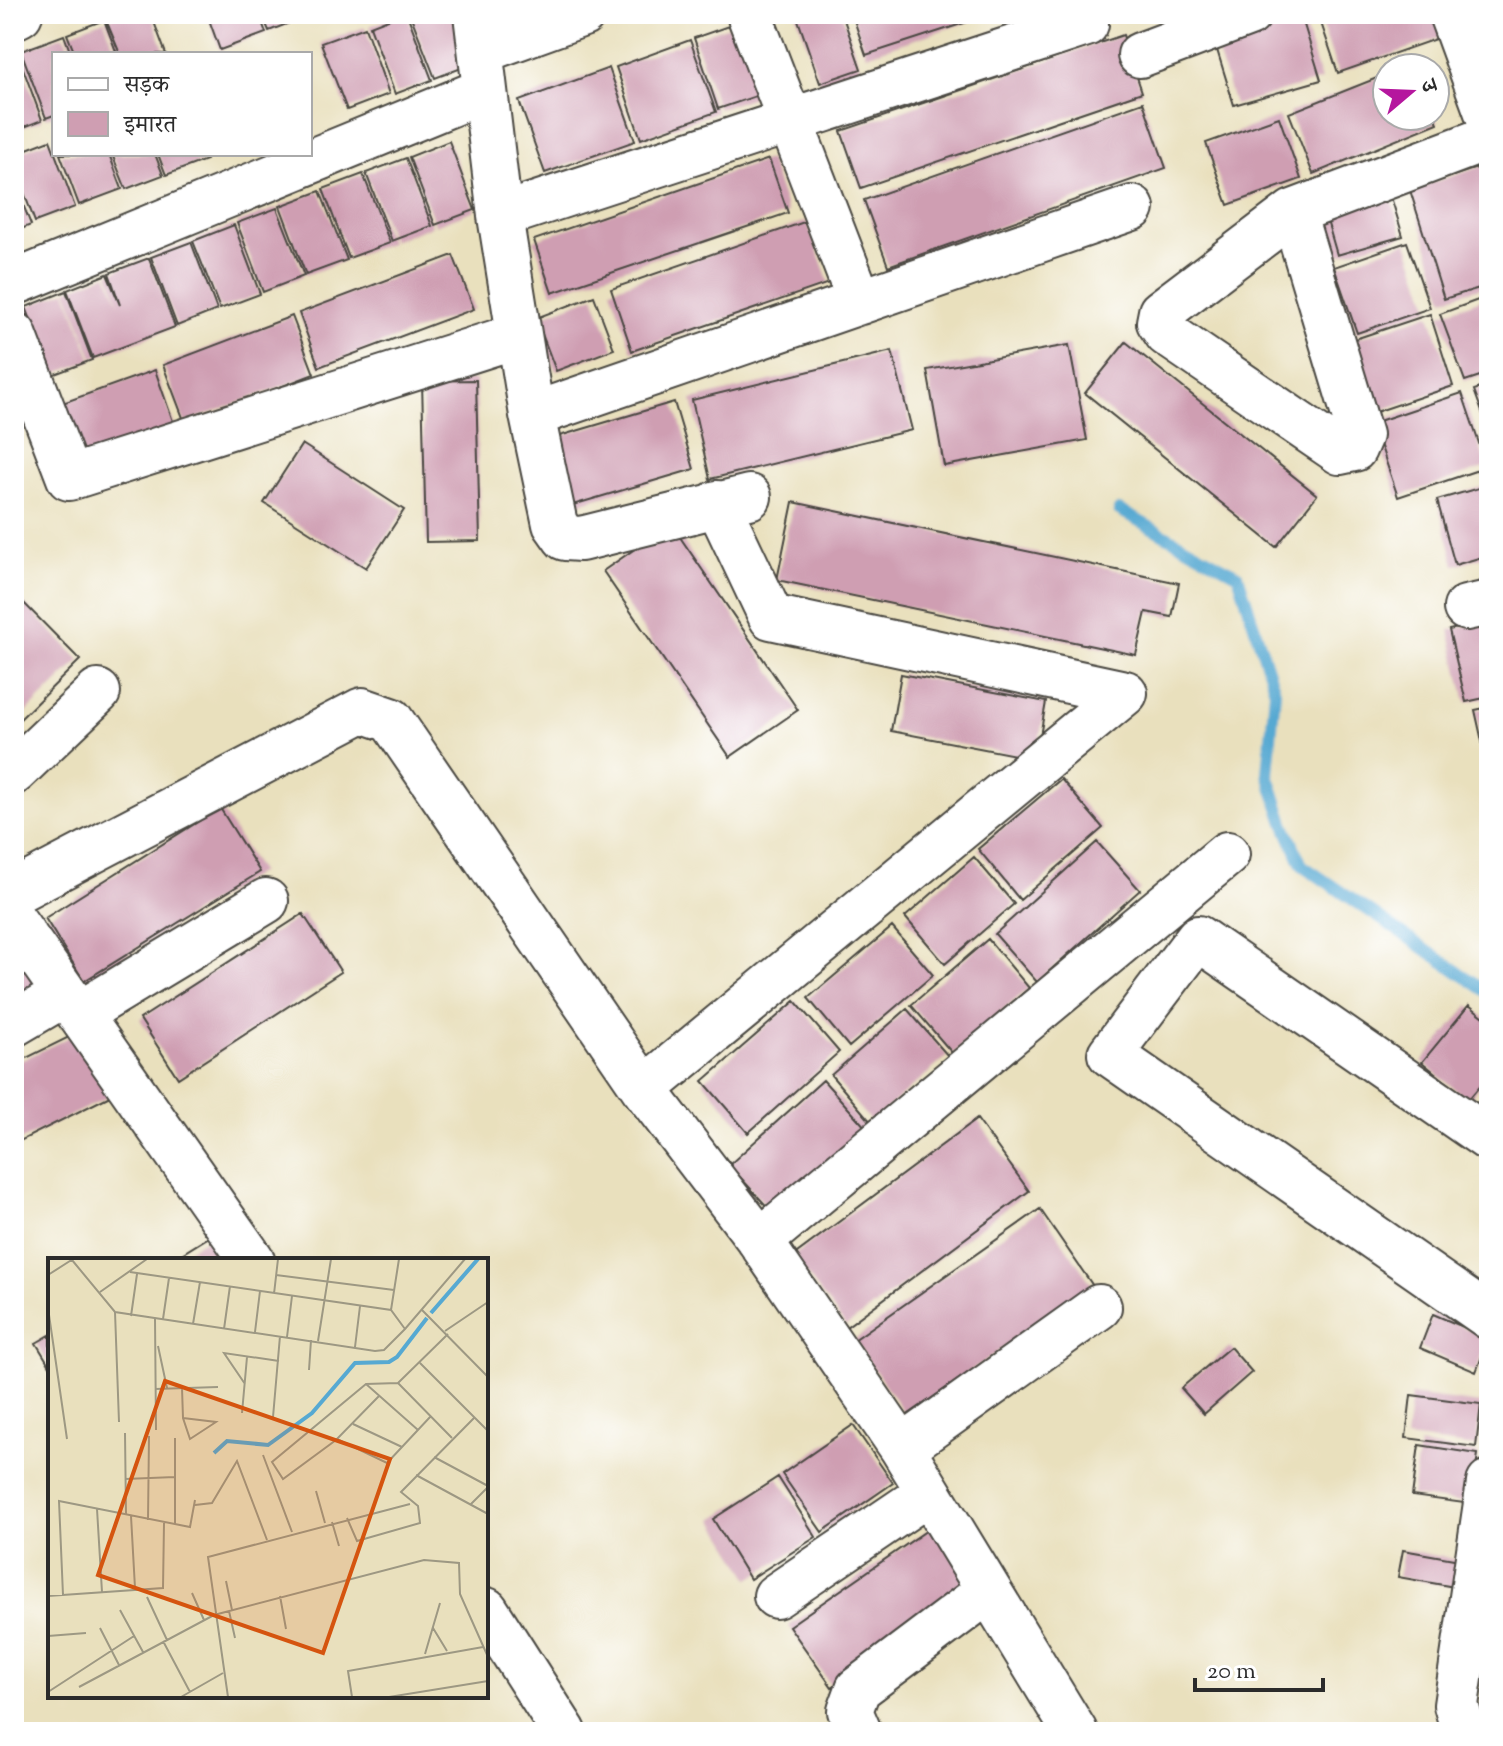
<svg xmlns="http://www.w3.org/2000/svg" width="1503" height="1746" font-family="'Sorts Mill Goudy','Noto Serif Devanagari',serif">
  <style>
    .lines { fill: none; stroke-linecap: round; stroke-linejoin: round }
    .stream { stroke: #56a9d2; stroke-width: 12 }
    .building { fill: #cf9eb2 }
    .street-casing { stroke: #484641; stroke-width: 48 }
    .street { stroke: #fff; stroke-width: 44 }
    .inset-river { fill: none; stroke: #56a9d2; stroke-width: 4 }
    .inset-road { fill: none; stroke: #9d9883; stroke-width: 2 }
    .view { fill: #d5540f; fill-opacity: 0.15; stroke: #d5540f; stroke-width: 4 }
    .inset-edge { fill: none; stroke: #2b2b2b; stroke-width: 4 }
  </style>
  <rect width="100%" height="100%" fill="#fff"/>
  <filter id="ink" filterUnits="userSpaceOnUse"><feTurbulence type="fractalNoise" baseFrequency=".0125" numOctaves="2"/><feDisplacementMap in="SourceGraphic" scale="16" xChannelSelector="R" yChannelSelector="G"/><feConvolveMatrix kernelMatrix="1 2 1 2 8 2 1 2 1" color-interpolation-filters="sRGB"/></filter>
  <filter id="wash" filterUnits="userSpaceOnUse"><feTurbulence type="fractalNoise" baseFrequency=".006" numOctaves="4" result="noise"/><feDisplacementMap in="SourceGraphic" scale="32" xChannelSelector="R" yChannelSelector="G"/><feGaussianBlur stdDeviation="1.8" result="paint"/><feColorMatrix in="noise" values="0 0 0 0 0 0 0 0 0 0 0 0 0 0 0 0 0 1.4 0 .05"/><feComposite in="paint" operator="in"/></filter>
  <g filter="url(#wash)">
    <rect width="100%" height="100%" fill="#e9e0bd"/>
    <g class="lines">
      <!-- stream -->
      <path class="stream" d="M 1119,510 L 1238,575 L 1275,691 L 1268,774 L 1284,823 L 1302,865 L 1489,993"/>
    </g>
    <g id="blocks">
      <!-- building -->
      <path class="building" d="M 121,14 L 151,14 L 166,54 L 120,54 L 106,20 Z
        M 207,14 L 259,14 L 266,33 L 220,50 Z
        M 262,14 L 312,14 L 269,31 Z
        M 401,14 L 407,14 L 432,80 L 395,94 L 370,26 Z
        M 410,14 L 456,14 L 475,63 L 435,78 Z
        M 796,14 L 842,14 L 861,69 L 820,83 Z
        M 852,14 L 989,14 L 989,15 L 866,55 Z
        M 1318,14 L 1443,14 L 1450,34 L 1338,73 Z
        M 1301,15 L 1321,80 L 1234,105 L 1214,40 Z
        M 104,20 L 117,54 L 75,54 L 67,34 Z
        M 740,22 L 765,93 L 718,109 L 694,38 Z
        M 365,27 L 389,94 L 347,110 L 321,43 Z
        M 64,35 L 71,54 L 54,54 L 54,115 L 46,118 L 21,51 Z
        M 1123,35 L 1142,92 L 861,188 L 841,131 Z
        M 690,40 L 716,112 L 641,139 L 616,67 Z
        M 17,52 L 42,120 L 14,131 L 14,54 Z
        M 609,68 L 635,141 L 545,173 L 519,101 Z
        M 1387,74 L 1387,116 L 1435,116 L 1438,123 L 1313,174 L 1289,113 Z
        M 1143,102 L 1166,168 L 888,266 L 864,200 Z
        M 1279,117 L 1301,179 L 1228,205 L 1206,143 Z
        M 50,140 L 75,207 L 35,222 L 14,166 L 14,154 Z
        M 449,141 L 475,210 L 435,225 L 409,157 Z
        M 60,154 L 109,154 L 122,189 L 79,205 Z
        M 112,154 L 155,154 L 163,175 L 126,189 Z
        M 158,154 L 204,154 L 206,160 L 166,175 Z
        M 406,158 L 432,226 L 392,241 L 366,173 Z
        M 769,159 L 788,213 L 552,293 L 534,240 Z
        M 1483,166 L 1489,185 L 1489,285 L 1444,299 L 1410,190 Z
        M 363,174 L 390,243 L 349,258 L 323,189 Z
        M 14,181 L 31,225 L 14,232 Z
        M 320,191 L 347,260 L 306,275 L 280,206 Z
        M 1391,197 L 1403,236 L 1337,255 L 1326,217 Z
        M 277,208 L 304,276 L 263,292 L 237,223 Z
        M 807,221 L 829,283 L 632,351 L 611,289 Z
        M 234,225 L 260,294 L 220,309 L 193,241 Z
        M 191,242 L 217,310 L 177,326 L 151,257 Z
        M 1407,242 L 1430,308 L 1357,333 L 1334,267 Z
        M 453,255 L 474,309 L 319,367 L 299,313 Z
        M 149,258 L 175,327 L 93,358 L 67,290 L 107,274 L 120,305 L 109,273 Z
        M 66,291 L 92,360 L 52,375 L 26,307 Z
        M 594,296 L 614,349 L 556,371 L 536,318 Z
        M 1489,296 L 1489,373 L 1465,381 L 1440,314 Z
        M 1430,314 L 1453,386 L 1367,415 L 1343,343 Z
        M 292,316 L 314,374 L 185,423 L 163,365 Z
        M 1126,342 L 1317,495 L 1276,547 L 1085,393 Z
        M 1069,345 L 1087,440 L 944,466 L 927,370 Z
        M 892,351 L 912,430 L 710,479 L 692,400 Z
        M 155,370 L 175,427 L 74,462 L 54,406 Z
        M 476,380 L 480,541 L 426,542 L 422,381 Z
        M 1489,385 L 1489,431 L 1474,390 Z
        M 1462,393 L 1487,467 L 1398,497 L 1373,423 Z
        M 674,402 L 694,469 L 566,507 L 546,440 Z
        M 302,444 L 404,510 L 366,568 L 264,503 Z
        M 1489,485 L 1489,555 L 1455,565 L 1437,500 Z
        M 793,502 L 1179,583 L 1172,617 L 1146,612 L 1136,655 L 777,580 Z
        M 671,524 L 798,710 L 730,757 L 603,571 Z
        M 14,593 L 80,660 L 14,725 Z
        M 1489,621 L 1489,697 L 1466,702 L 1449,630 Z
        M 901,674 L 1046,702 L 1036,759 L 891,731 Z
        M 1489,707 L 1489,768 L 1488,768 L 1475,710 Z
        M 1061,779 L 1103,828 L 1020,900 L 978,849 Z
        M 220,808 L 260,872 L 84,981 L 45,918 Z
        M 1097,842 L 1140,890 L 1037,982 L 995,934 Z
        M 974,857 L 1014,904 L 945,964 L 905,917 Z
        M 303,914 L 341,972 L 178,1078 L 140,1019 Z
        M 892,927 L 933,975 L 849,1047 L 808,998 Z
        M 14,937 L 42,990 L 14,1005 Z
        M 988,939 L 1029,988 L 953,1054 L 911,1005 Z
        M 795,1001 L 839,1052 L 748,1133 L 703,1081 Z
        M 1469,1005 L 1489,1021 L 1489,1075 L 1468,1100 L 1422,1062 Z
        M 907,1009 L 948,1056 L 871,1122 L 831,1075 Z
        M 79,1032 L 110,1096 L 14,1144 L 14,1064 Z
        M 823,1080 L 867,1129 L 773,1213 L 729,1165 Z
        M 977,1119 L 1029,1191 L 846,1327 L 793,1256 Z
        M 1040,1209 L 1093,1286 L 906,1416 L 854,1340 Z
        M 222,1229 L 241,1260 L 172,1260 Z
        M 1433,1314 L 1489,1338 L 1476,1372 L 1420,1348 Z
        M 50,1335 L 50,1366 L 36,1343 Z
        M 1230,1347 L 1252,1372 L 1204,1414 L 1181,1388 Z
        M 1411,1395 L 1481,1404 L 1476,1447 L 1406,1438 Z
        M 853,1425 L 893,1483 L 822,1532 L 782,1474 Z
        M 1419,1445 L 1478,1454 L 1471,1504 L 1412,1496 Z
        M 778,1477 L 816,1537 L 750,1579 L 713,1519 Z
        M 936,1524 L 978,1586 L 832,1687 L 789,1626 Z
        M 1403,1550 L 1471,1562 L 1466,1589 L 1398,1577 Z"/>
    </g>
  </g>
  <g filter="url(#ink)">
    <use href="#blocks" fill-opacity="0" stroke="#484641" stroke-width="2"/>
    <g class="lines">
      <defs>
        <path id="street" d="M 476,14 L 500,216 L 532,415 L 555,524 L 565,538 L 581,539 L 749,497
          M 749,14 L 860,302
          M 1451,14 L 1489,118
          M 14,17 L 20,14
          M 481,51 L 583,14
          M 1140,55 L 1249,14
          M 1293,212 L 1360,435 L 1354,449 L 1340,452 L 1167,334 L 1159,322 L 1161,312 L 1293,212 L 1489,138
          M 500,216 L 1086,24
          M 14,283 L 485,90
          M 14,334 L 69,478 L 519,335
          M 532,415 L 1132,208
          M 1466,608 L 1489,603
          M 14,772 L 98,692
          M 14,892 L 362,710 L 391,720 L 644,1089 L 760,1241 L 902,1448 L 1075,1732
          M 14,921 L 252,1260
          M 79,1014 L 266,901
          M 14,1024 L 65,994
          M 644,1089 L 1125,693 L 771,617 L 717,503
          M 1489,1139 L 1198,938 L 1110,1054 L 1489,1317
          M 760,1241 L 1227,854
          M 902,1448 L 1099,1307
          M 776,1596 L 928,1493
          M 486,1610 L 564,1732
          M 859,1732 L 850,1711 L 858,1689 L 988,1591
          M 1464,1732 L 1456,1705 L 1489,1483"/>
      </defs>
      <!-- street casing -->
      <use href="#street" class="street-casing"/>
      <!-- street -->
      <use href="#street" class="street"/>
    </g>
  </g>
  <!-- overview -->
  <g transform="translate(48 1258)">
    <rect width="440" height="440" fill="#e9e0bd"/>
    <path class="inset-river" d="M 383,55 L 430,1M 166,195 L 179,183 L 220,187 L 264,155 L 307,105 L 341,104 L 349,99 L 379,60"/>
    <path class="inset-road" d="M 24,2 L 67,54 L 327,93 L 336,92 L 357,71 L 417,1M 82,14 L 343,52 L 357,71M 0,17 L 25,1M 228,17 L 346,32M 52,34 L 99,1M 226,36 L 230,1M 0,50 L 19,181M 343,52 L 351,1M 374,52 L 440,119M 67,54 L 71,164M 83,58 L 89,16M 107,60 L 108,172M 115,61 L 121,20M 145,66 L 152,24M 176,71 L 182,28M 397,73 L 440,44M 207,74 L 212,33M 239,79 L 244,38M 270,83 L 283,1M 110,88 L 119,130M 307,89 L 312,48M 372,105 L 440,173M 261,112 L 263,82M 350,125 L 404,180M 197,126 L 176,95 L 231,103M 318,126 L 370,172M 134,130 L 135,160 L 142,181 L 168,164 L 135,160M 107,131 L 170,129M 331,138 L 288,182 L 235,221 L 224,204 L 318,126 L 350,125 L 400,76M 194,155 L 199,99M 225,159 L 232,78M 305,166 L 354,189M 77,175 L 78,257M 127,180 L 127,267M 289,181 L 339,205 L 383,158M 215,197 L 244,274M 386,199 L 440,228M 368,217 L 440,256M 77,221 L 127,219M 268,233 L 277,265M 423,246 L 440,229M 147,247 L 164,245 L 189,203 L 219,282M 49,251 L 54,334M 83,258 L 87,330M 299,260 L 309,283 L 372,265 L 370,248 L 353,234 L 426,160M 100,262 L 101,178M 284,264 L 291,288M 178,323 L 184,352M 144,335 L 156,362M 15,337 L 11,243 L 142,269 L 147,242M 0,338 L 115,330 L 116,265M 232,338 L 238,371M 99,339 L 119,382M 72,352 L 95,394M 181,353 L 187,380M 52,370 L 71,407M 385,370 L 399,393M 0,378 L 38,375M 115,383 L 142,434M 377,396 L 392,345M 31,429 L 166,357 L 376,302 L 411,305 L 412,336 L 440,399M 0,434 L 86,378M 133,439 L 175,415M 180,439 L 160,299 L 362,246M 304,439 L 300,413 L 435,389M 341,439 L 440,423"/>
    <path class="view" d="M 117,123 L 342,201 L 275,395 L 50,317 Z"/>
    <rect width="440" height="440" class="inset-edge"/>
  </g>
  <!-- margin -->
  <rect width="1503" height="1746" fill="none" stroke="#fff" stroke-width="48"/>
  <!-- legend -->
  <rect x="52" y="52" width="260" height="104" fill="#ffffff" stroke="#aaaaaa" stroke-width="2"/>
  <rect x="68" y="78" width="40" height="12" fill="#ffffff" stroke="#aaaaaa" stroke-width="2"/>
  <text x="124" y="92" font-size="24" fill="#2b2b2b">सड़क</text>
  <rect x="68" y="112" width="40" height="24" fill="#cf9eb2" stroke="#aaaaaa" stroke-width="2"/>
  <text x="124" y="132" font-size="24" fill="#2b2b2b">इमारत</text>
  <!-- north arrow -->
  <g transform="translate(1411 92) rotate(71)"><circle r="38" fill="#ffffff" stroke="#aaaaaa" stroke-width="2"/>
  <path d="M0-6L14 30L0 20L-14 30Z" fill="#b5179e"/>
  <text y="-12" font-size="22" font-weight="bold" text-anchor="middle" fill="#2b2b2b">उ</text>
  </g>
  <!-- scale -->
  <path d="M1195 1678v12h128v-12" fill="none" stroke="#2b2b2b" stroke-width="4"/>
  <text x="1207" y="1678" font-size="24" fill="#2b2b2b" stroke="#ffffff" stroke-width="6" paint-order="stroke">20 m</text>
</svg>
